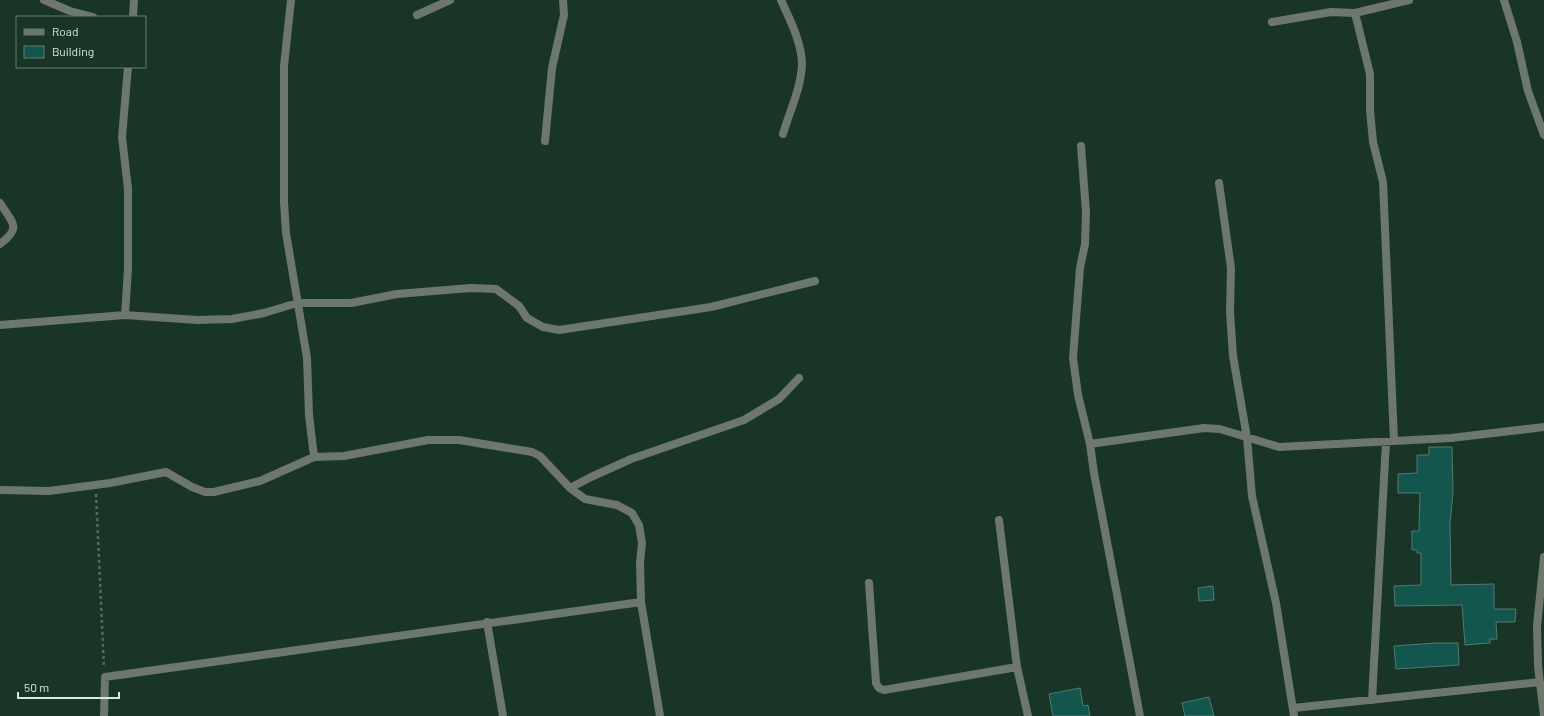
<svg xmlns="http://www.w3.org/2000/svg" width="1544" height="716" font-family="Barlow,sans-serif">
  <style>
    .building { fill: #12564e; stroke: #547973 }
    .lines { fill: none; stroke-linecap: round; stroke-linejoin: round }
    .path { stroke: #536c5f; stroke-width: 2.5; stroke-dasharray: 3 3; stroke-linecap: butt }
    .minor { stroke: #6e776c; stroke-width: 8 }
  </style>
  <rect width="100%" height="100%" fill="#193527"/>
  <!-- building -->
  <path class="building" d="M 1429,447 L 1452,447 L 1453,492 L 1450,524 L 1451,585 L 1494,584 L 1494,609 L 1516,609 L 1515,622 L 1496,622 L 1497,639 L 1490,639 L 1490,643 L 1465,645 L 1462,605 L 1395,606 L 1394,586 L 1421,585 L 1421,553 L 1417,553 L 1417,550 L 1412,550 L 1412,531 L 1419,531 L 1420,493 L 1398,493 L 1398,474 L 1417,473 L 1417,455 L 1429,455 Z
    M 1213,586 L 1214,600 L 1199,601 L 1198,588 Z
    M 1435,643 L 1458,643 L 1459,665 L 1396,669 L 1394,646 Z
    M 1080,688 L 1083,706 L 1088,705 L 1090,716 L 1053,716 L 1049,694 Z
    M 1209,697 L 1214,716 L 1185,716 L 1182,703 Z"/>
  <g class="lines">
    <!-- path -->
    <path class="path" d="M 96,494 L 104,668"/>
    <!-- minor -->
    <path class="minor" d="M 44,0 L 70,11 L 93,17
      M 291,0 L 284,66 L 284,202 L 286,233 L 307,358 L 309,415 L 314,457
      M 781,0 C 790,20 802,43 802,65 C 801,88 789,113 783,134
      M 1504,0 L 1517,42 L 1528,91 L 1544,135
      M 1355,13 L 1370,74 L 1370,110 L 1373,142 L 1383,182 L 1394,441
      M 417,15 L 450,0
      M 133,17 L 134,0
      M 1272,22 L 1331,12 L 1355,13 L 1409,0
      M 545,141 L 552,68 L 564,15 L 563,0
      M 1081,146 L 1086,212 L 1085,244 L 1080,268 L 1073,358 L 1078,395 L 1090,444 L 1094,473 L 1140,716
      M 1219,183 L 1231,268 L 1230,312 L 1233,356 L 1247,438 L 1252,496 L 1276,603 L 1294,716
      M 0,203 C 13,224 22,227 0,244
      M 125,315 L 128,268 L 128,189 L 122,137 L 128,67
      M 0,325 L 125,315 L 197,320 L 232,319 L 264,313 L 297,303 L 351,303 L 397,294 L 471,288 L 496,289 L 519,306 L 527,318 L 543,327 L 559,330 L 711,307 L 815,281
      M 1090,444 L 1204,428 L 1220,429 L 1279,447 L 1451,438 L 1544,427
      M 570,488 L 585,499 L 617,505 L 632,513 L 639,525 L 642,543 L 640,563 L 641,602 L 660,716
      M 0,490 L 49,491 L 110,483 L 166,472 L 192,487 L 205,492 L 214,492 L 260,481 L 314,457 L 344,456 L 428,440 L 459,440 L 532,452 L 540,456 L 570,488 L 591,477 L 631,459 L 744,420 L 779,399 L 799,378
      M 999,520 L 1017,667 L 1028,716
      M 869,583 L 876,683 L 879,688 L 884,690 L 1017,667
      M 487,622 L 503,716
      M 1372,700 L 1386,442
      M 1293,708 L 1540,682
      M 104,716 L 105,677 L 641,602
      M 1544,716 L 1538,666 L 1537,626 L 1544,557"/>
  </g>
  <!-- legend -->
  <rect x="16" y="16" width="130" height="52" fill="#193527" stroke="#657d71"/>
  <rect x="24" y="29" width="20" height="6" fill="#6e776c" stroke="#657d71"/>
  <text x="52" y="36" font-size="12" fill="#d7e8df">Road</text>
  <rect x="24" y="46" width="20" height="12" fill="#12564e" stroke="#657d71"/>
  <text x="52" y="56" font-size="12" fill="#d7e8df">Building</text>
  <!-- scale -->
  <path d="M18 692v6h101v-6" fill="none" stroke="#d7e8df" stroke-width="2"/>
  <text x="24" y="692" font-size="12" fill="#d7e8df" stroke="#193527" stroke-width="3" paint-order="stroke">50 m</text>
</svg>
